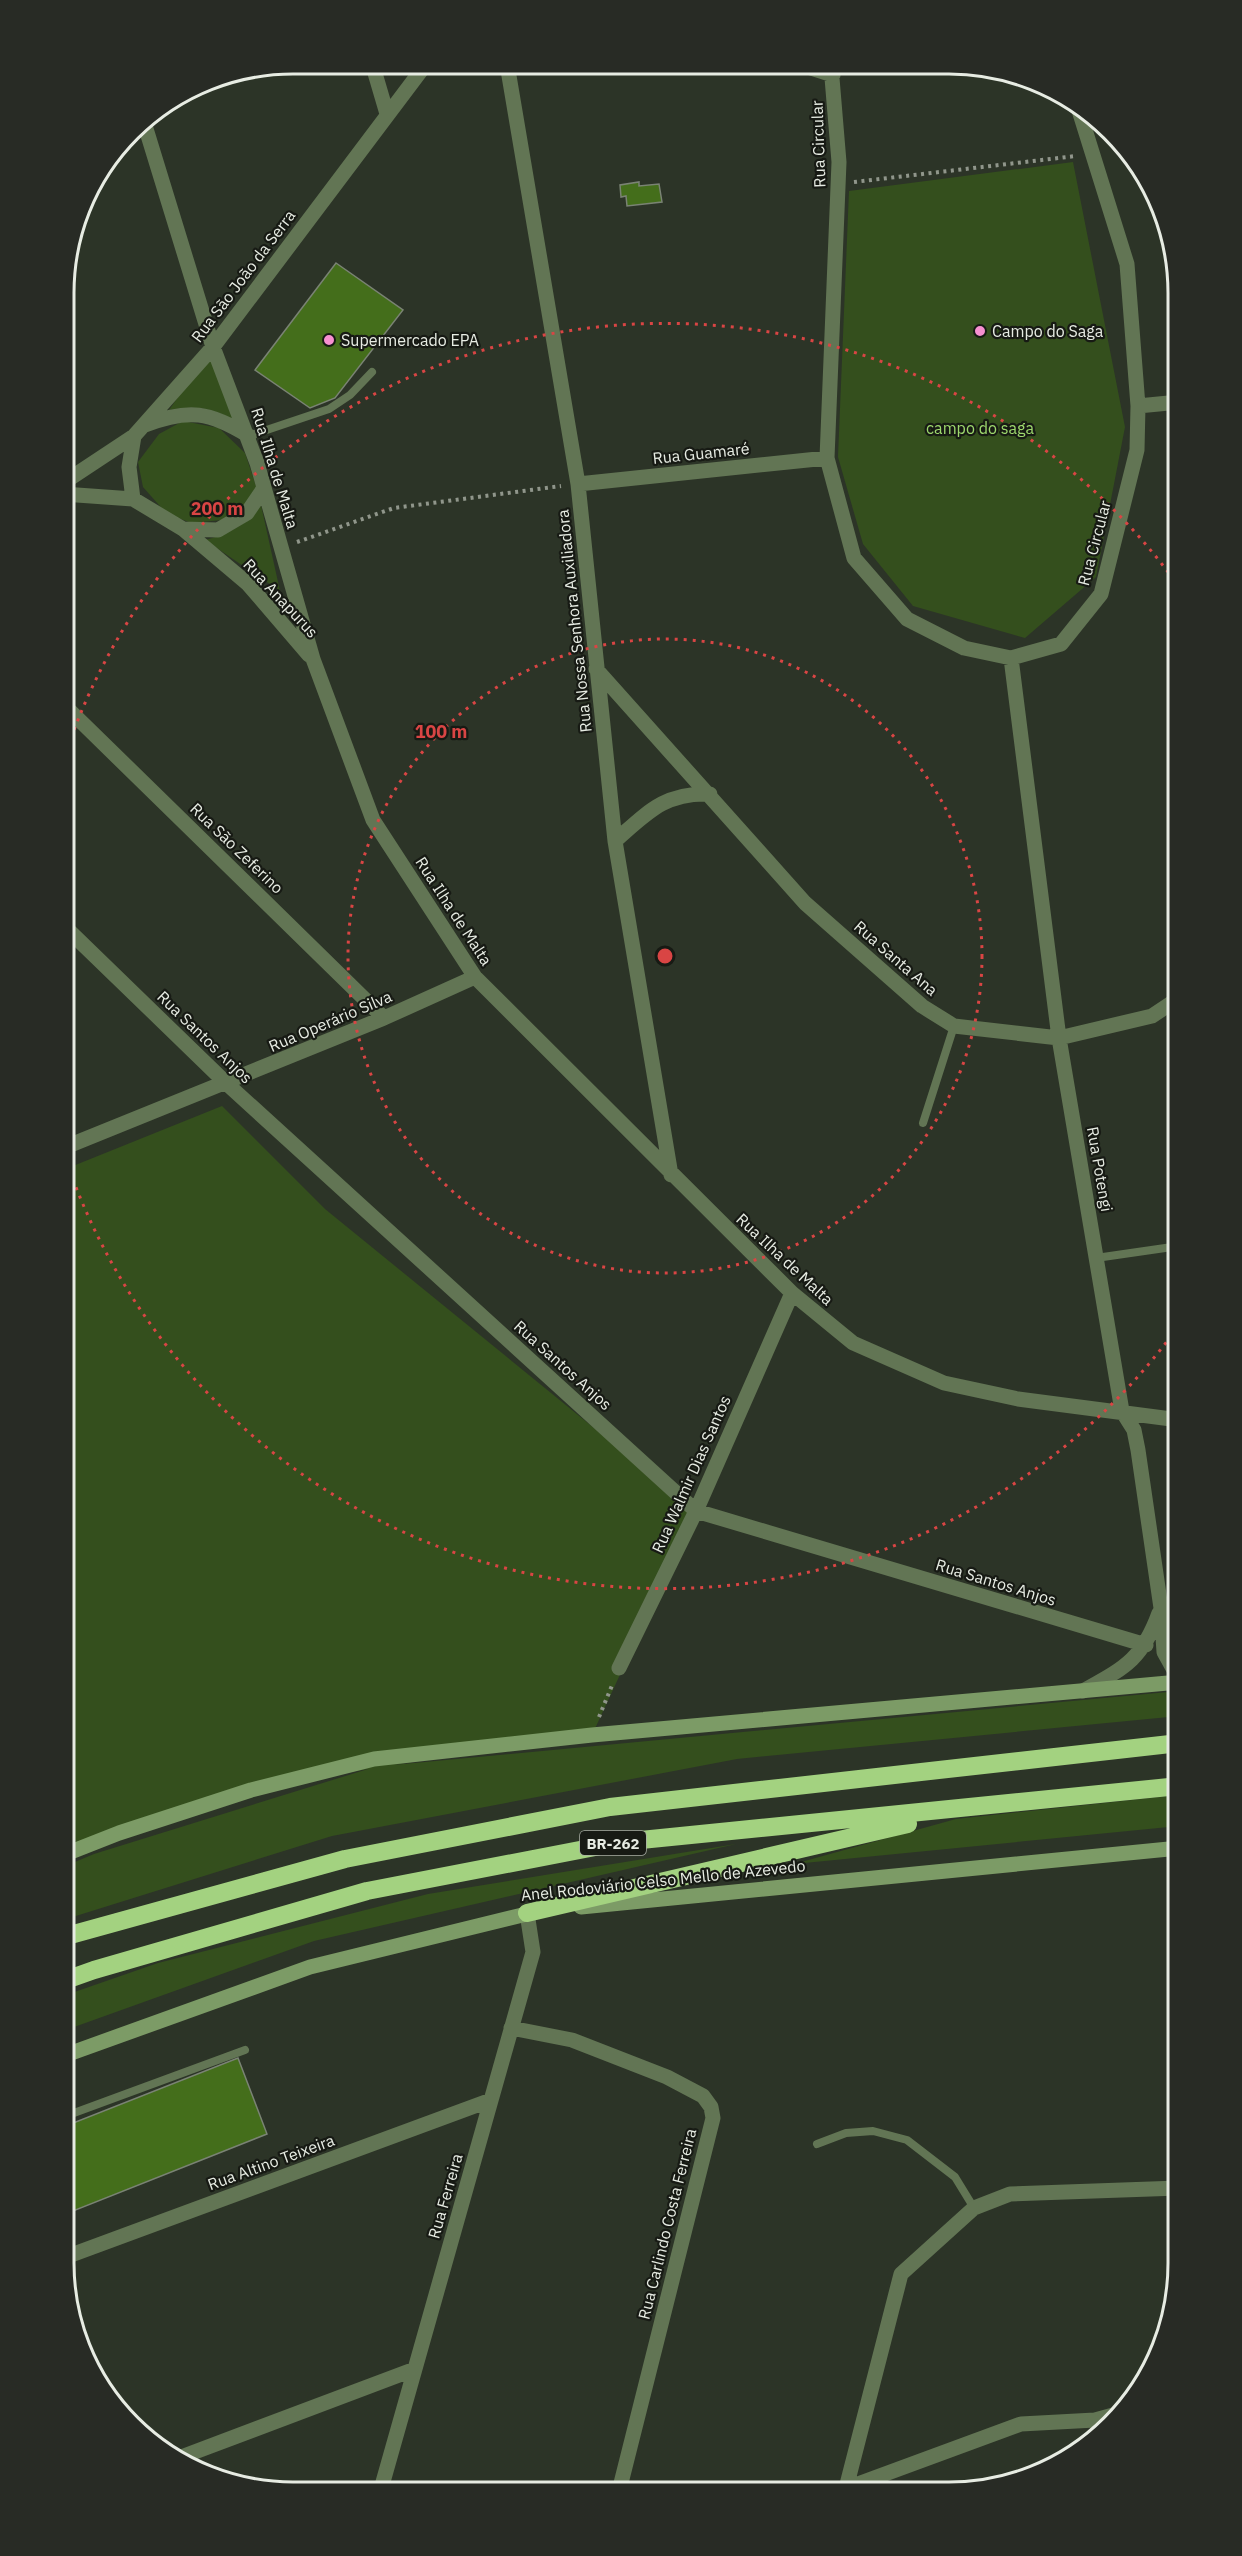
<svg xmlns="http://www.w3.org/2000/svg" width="1242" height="2556" font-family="'IBM Plex Sans',sans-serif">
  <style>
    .green { fill: #344f1d }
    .building { fill: #446e1b; stroke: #7a8374; stroke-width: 1.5 }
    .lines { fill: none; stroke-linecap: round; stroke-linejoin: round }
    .path { stroke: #90968b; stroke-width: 4; stroke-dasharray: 3 4.5; stroke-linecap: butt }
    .lane { stroke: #627554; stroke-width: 8 }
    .street { stroke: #627554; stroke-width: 15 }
    .secondary { stroke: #7c9b66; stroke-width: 15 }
    .highway { stroke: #a3d280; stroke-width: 18 }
    .ring { fill: none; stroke: #d94544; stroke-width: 3; stroke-dasharray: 3 6 }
    .poi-dot { fill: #f690d0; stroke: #171a14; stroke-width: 2 }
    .labels { text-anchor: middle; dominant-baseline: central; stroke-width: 4.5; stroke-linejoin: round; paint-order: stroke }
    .shield { fill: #171a14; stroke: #a9ada5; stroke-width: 1.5 }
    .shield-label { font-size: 15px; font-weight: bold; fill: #e7ece3 }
    .street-label { font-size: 16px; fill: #e7ece3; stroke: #171a14 }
    .poi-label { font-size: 16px; fill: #e7ece3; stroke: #171a14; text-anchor: start }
    .park-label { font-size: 16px; fill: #9ed96e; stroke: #171a14 }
    .rim { fill: none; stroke: #e7ece3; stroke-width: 3 }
    .centre { fill: #d94544; stroke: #171a14; stroke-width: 3 }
    .ring-label { font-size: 18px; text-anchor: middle; font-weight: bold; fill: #d94544; stroke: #171a14; stroke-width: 4.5; stroke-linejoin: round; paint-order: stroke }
  </style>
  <rect width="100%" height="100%" fill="#2c3427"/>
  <!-- green -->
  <path class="green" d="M 1073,162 L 1125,427 L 1096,577 L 1025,638 L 913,606 L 863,544 L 838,457 L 849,191 Z
    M 210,351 L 237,422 C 214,408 195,405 169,410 Z
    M 183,421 L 219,428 L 245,453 L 257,489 L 244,506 L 222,520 L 191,523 L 166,513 L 143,487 L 138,462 L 159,434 Z
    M 261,505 L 280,591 L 205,540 C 227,534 248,525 261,505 Z
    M 222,1106 L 325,1209 L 696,1511 L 592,1735 L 393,1765 L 1179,1691 L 1179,1716 L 737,1759 L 332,1836 L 63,1920 L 63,1867 L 94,1854 L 368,1769 L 251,1790 L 63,1855 L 63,1170 Z
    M 1179,1795 L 1179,1826 L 794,1864 L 956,1819 Z
    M 736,1844 L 314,1941 L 63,2031 L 63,1996 L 158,1963 L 428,1894 Z"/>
  <!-- building -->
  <path class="building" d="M 639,182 L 639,186 L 659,184 L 662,202 L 627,206 L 626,196 L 621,197 L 620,185 Z
    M 336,263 L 403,310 L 335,398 L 310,408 L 255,370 Z
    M 238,2058 L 267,2134 L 63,2215 L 63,2127 Z"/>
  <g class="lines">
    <!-- path -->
    <path class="path" d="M 854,182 L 1076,156
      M 297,542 L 394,508 L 561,486
      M 599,1717 L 613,1683"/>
    <!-- lane -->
    <path class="lane" d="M 249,436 L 329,409 L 350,395 L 372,372
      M 1175,841 L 1179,835
      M 923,1123 L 954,1026
      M 1096,1258 L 1179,1246
      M 63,2117 L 245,2050
      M 817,2144 L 846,2133 L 873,2131 L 907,2140 L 955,2177 L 974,2208"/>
    <!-- street -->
    <path class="street" d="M 372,63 L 387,114
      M 507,64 L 578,484 L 615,841 L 671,1175
      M 805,66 L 833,75
      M 831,66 L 839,162 L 827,458 L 854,558 L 907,619 L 964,648 L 1011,658 L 1061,644 L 1101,594 L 1137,450 L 1138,406 L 1127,264 L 1077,104
      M 143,119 L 213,347 L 257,463 L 313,659 L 373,820 L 475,977 L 792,1293 L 853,1343 L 944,1383 L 1018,1399 L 1179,1420
      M 1138,406 L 1179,402
      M 145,425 C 189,408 210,412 249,436
      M 63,483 L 134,436 L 213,347 L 426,64
      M 578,484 L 827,458
      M 63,494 L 133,499 L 183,529 L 248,584 L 309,655
      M 133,499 L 129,467 L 134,436
      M 183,529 L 218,530 L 247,513 L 264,488
      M 1011,658 L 1059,1038 L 1122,1411 L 1134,1430 L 1138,1450 L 1161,1608 L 1164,1652 L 1179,1679
      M 596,669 L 805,903 L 922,1006 L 954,1026 L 1059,1038 L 1152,1016 L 1179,998
      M 63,704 L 384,1018
      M 615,841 C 647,813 665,792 710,794
      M 63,925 L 226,1083 L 696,1511 L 1146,1645
      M 63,1148 L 384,1018 L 475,977
      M 619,1668 L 696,1511 L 792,1293
      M 1083,1691 C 1124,1668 1142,1660 1159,1613
      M 511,2028 L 572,2040 L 667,2077 L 703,2096 L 711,2107 L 713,2118 L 619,2491
      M 63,2258 L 491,2100
      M 176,2459 L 415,2369
      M 847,2488 L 1021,2424 L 1095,2420 L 1124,2412
      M 381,2489 L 533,1952 L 527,1913
      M 845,2492 L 901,2274 L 974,2208 L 1010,2194 L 1179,2188"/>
    <!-- secondary -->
    <path class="secondary" d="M 63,1855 L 119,1833 L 251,1790 L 374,1759 L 592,1735 L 1179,1682
      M 581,1907 L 1179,1848
      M 63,2056 L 310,1967 L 539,1911"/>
    <!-- highway -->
    <path class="highway" d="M 527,1913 L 908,1824
      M 63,1937 L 345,1859 L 610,1807 L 1179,1743
      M 63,1981 L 94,1970 L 367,1891 L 621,1842 L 1179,1786"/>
  </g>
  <!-- distance rings -->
  <g class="ring">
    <circle cx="665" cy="956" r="317"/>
    <path d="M1177 1328A633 633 0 0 1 65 1157M65 755A633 633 0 0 1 1177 584"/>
  </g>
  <!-- markers -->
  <g class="poi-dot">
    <circle cx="980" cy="331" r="6"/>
    <circle cx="329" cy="340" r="6"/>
  </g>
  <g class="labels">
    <!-- shield labels -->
    <rect class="shield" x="580" y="1831" width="66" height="24" rx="4.5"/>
    <g class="shield-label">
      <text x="613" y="1843">BR-262</text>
    </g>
    <!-- street labels -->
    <g class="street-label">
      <text transform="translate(818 144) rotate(-92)">Rua Circular</text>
      <text transform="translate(243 276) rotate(-53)">Rua São João da Serra</text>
      <text transform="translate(701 453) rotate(-6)">Rua Guamaré</text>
      <text transform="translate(275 468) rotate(73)">Rua Ilha de Malta</text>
      <text transform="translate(1094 543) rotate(-75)">Rua Circular</text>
      <text transform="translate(281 598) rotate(47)">Rua Anapurus</text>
      <text transform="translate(574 621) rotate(-96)">Rua Nossa Senhora Auxiliadora</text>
      <text transform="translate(237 848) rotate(44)">Rua São Zeferino</text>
      <text transform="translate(454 911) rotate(57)">Rua Ilha de Malta</text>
      <text transform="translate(896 958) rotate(41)">Rua Santa Ana</text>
      <text transform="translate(330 1021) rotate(-23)">Rua Operário Silva</text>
      <text transform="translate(205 1037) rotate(44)">Rua Santos Anjos</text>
      <text transform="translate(1100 1169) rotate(80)">Rua Potengi</text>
      <text transform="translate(785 1259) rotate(43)">Rua Ilha de Malta</text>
      <text transform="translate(563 1365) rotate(42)">Rua Santos Anjos</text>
      <text transform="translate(691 1474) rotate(-66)">Rua Walmir Dias Santos</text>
      <text transform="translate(996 1582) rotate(17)">Rua Santos Anjos</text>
      <text transform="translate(663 1880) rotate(-6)">Anel Rodoviário Celso Mello de Azevedo</text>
      <text transform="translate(271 2162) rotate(-20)">Rua Altino Teixeira</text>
      <text transform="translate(445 2196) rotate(-74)">Rua Ferreira</text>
      <text transform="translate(667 2224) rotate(-76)">Rua Carlindo Costa Ferreira</text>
    </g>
    <!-- poi labels -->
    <g class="poi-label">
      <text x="992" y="331">Campo do Saga</text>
      <text x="341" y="340">Supermercado EPA</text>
    </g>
    <!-- park labels -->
    <g class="park-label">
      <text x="980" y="428">campo do saga</text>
    </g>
  </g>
  <!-- crop -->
  <path d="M0 0H1242V2556H0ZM293 74H949A219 219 0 0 1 1168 293V2263A219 219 0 0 1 949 2482H293A219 219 0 0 1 74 2263V293A219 219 0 0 1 293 74Z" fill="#282b25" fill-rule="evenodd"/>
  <path class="rim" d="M293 74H949A219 219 0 0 1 1168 293V2263A219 219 0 0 1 949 2482H293A219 219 0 0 1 74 2263V293A219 219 0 0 1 293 74Z"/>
  <circle cx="665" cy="956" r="9" class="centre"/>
  <g class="ring-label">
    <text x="217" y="515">200 m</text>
    <text x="441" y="738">100 m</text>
  </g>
</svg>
